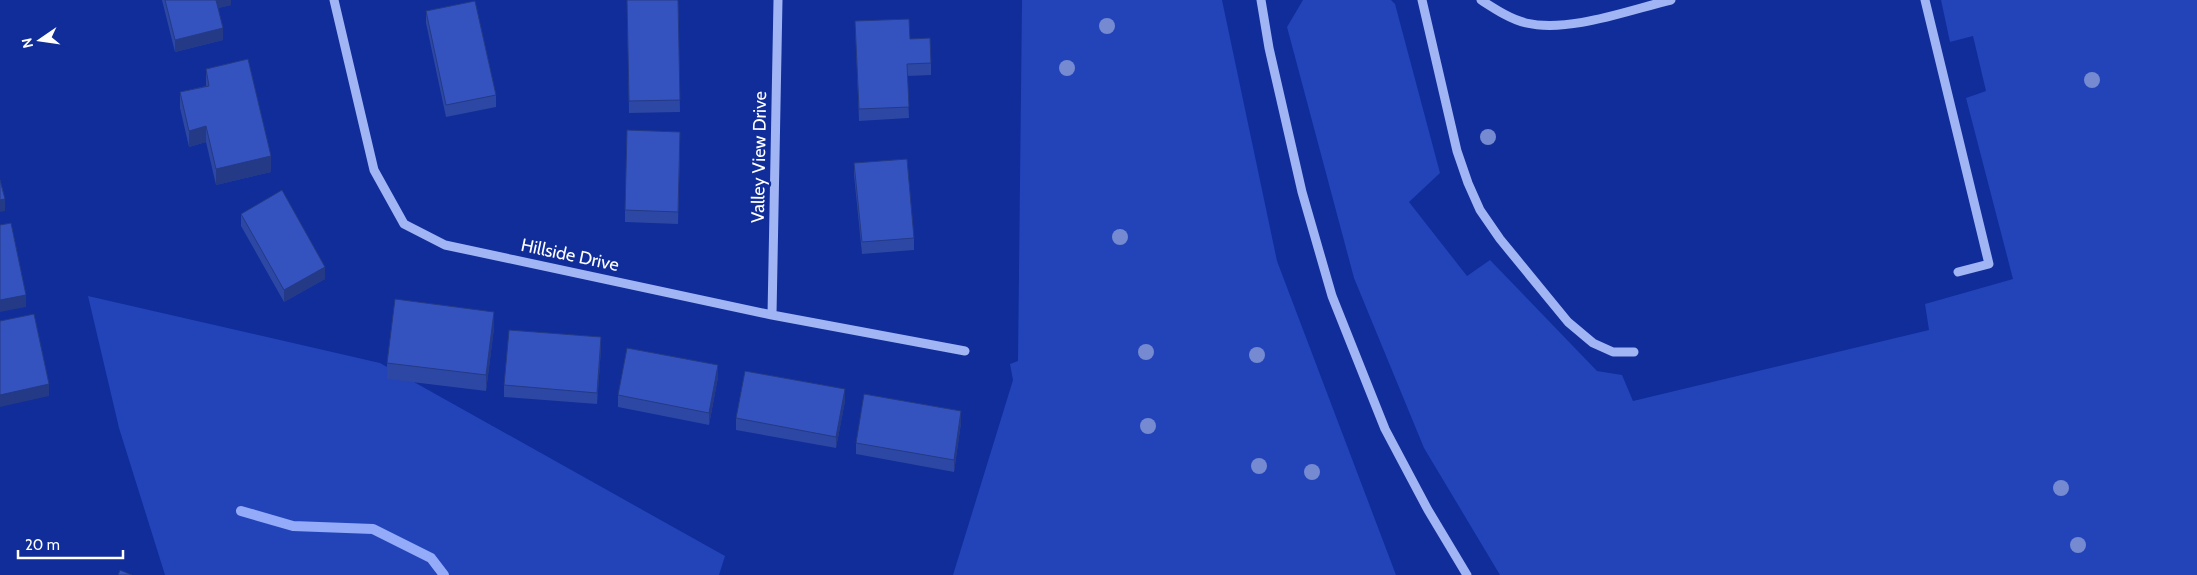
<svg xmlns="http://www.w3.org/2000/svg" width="2197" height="575" font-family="Cabin,sans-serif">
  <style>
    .green { fill: #2244b8 }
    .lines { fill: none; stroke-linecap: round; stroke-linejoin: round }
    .stream { stroke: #93abf8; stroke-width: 10 }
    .minor { stroke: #a1b4f4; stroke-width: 9 }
    .tree { fill: #768ad1 }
    .wall { fill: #2d47a4 }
    .shaded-wall { fill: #243a86 }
    .building { fill: #3453bf; stroke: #243a86 }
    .labels { text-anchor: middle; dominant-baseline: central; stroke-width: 4.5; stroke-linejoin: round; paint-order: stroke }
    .street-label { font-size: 18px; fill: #fff; stroke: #102d99 }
  </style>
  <rect width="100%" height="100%" fill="#102d99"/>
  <!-- green -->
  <path class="green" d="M 1022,0 L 1222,0 L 1277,261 L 1396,575 L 953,575 L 1013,380 L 1010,364 L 1018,361 Z
    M 1303,0 L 1391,0 L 1395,4 L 1440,173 L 1409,202 L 1467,276 L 1490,260 L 1597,371 L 1622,375 L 1633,401 L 1929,330 L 1925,304 L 2013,279 L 1966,98 L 1986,91 L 1973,36 L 1950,42 L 1941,0 L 2197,0 L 2197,575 L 1500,575 L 1424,448 L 1354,278 L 1287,27 Z
    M 88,296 L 380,363 L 725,556 L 719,575 L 165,575 L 119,428 Z"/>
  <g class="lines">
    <!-- stream -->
    <path class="stream" d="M 241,511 L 293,526 L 373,529 L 431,558 L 444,575"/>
    <!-- minor -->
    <path class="minor" d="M 334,0 L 374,170 L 404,224 L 445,245 L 772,315 L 965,351
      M 1261,0 L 1269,48 L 1302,192 L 1332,296 L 1385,429 L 1428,510 L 1467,575
      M 1422,0 L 1457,151 L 1468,183 L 1480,210 L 1500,239 L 1568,322 L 1593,343 L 1613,352 L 1634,352
      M 1481,0 C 1495,9 1510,19 1526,23 C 1569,33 1629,10 1671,0
      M 1925,0 L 1989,264 L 1958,272
      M 772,315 L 778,0"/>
  </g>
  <!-- trees -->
  <g class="tree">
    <circle cx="1107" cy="26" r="8"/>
    <circle cx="1067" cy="68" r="8"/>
    <circle cx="2092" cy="80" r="8"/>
    <circle cx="1488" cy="137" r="8"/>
    <circle cx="1120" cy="237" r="8"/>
    <circle cx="1146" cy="352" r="8"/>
    <circle cx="1257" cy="355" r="8"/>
    <circle cx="1148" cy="426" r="8"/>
    <circle cx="1259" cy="466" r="8"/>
    <circle cx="1312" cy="472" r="8"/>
    <circle cx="2061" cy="488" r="8"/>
    <circle cx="2078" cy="545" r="8"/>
  </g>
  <!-- wall -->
  <path class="wall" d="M 162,0 L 231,0 L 231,5 L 218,8 L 223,40 L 175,52 Z
    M 627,0 L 678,0 L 680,112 L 629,113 Z
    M 426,11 L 496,95 L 496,107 L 446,117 L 426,23 Z
    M 855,21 L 910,39 L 931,63 L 931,75 L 907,76 L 909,118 L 859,121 Z
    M 206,69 L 271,172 L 216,185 L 206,142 L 189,147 L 180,108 L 180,92 L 206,86 Z
    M 680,144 L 678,224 L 625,222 L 625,210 Z
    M 854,163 L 914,238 L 914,250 L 862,254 L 854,175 Z
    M 241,214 L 325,279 L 284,302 L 241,226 Z
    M 494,328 L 486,391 L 387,379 L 387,363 Z
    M 601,349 L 597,404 L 504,397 L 504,385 Z
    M 718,377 L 709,425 L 618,407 L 618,395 Z
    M 845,401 L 836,448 L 736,430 L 736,418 Z
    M 961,423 L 954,472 L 856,454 L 856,443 Z"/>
  <!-- shaded-wall -->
  <path class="shaded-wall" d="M 215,0 L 231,0 L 231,5 L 215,9 Z
    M 223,28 L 223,40 L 175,52 L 175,40 Z
    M 206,126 L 206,142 L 189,147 L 189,131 Z
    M 271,156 L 271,172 L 216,185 L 216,169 Z
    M 5,199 L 5,211 L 0,212 L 0,200 Z
    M 325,267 L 325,279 L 284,302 L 284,290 Z
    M 26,295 L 26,307 L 0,312 L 0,300 Z
    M 494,312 L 494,328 L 486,391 L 486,375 Z
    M 601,337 L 601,349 L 597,404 L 597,393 Z
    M 718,365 L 718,377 L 709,425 L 709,413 Z
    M 49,384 L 49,396 L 0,407 L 0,395 Z
    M 845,389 L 845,401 L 836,448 L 836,437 Z
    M 961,411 L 961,423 L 954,472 L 954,460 Z"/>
  <!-- building -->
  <path class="building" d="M 165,0 L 216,0 L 223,28 L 175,40 Z
    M 627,0 L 678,0 L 680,100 L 629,101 Z
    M 475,1 L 496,95 L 446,105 L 426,11 Z
    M 909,19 L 910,39 L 930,38 L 931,63 L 907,64 L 909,107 L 859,109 L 855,21 Z
    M 248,59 L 271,156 L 216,169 L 206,126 L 189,131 L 180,92 L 209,86 L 206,69 Z
    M 627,130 L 680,132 L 678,212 L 625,210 Z
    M 907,159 L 914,238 L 862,242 L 854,163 Z
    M 0,180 L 5,199 L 0,200 Z
    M 282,190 L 325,267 L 284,290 L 241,214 Z
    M 11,223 L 26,295 L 0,300 L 0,225 Z
    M 395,299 L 494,312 L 486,375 L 387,363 Z
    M 34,314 L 49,384 L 0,395 L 0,321 Z
    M 509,330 L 601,337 L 597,393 L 504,385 Z
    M 627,348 L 718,365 L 709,413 L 618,395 Z
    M 745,371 L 845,389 L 836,437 L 736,418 Z
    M 864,394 L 961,411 L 954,460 L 856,443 Z
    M 120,570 L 132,575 L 118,575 Z"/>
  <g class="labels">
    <!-- street labels -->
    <g class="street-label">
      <text transform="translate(759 157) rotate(-89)">Valley View Drive</text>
      <text transform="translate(570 255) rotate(12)">Hillside Drive</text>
    </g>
  </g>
  <!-- north arrow -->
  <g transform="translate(40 40) rotate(257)" stroke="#102d99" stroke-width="4" paint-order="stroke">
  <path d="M0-4L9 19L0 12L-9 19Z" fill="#ffffff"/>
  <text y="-8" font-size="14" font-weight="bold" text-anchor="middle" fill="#ffffff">N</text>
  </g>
  <!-- scale -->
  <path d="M18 550v8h105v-8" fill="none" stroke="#ffffff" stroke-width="2.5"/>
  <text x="25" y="550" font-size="15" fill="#ffffff" stroke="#102d99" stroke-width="4" paint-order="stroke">20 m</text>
</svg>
